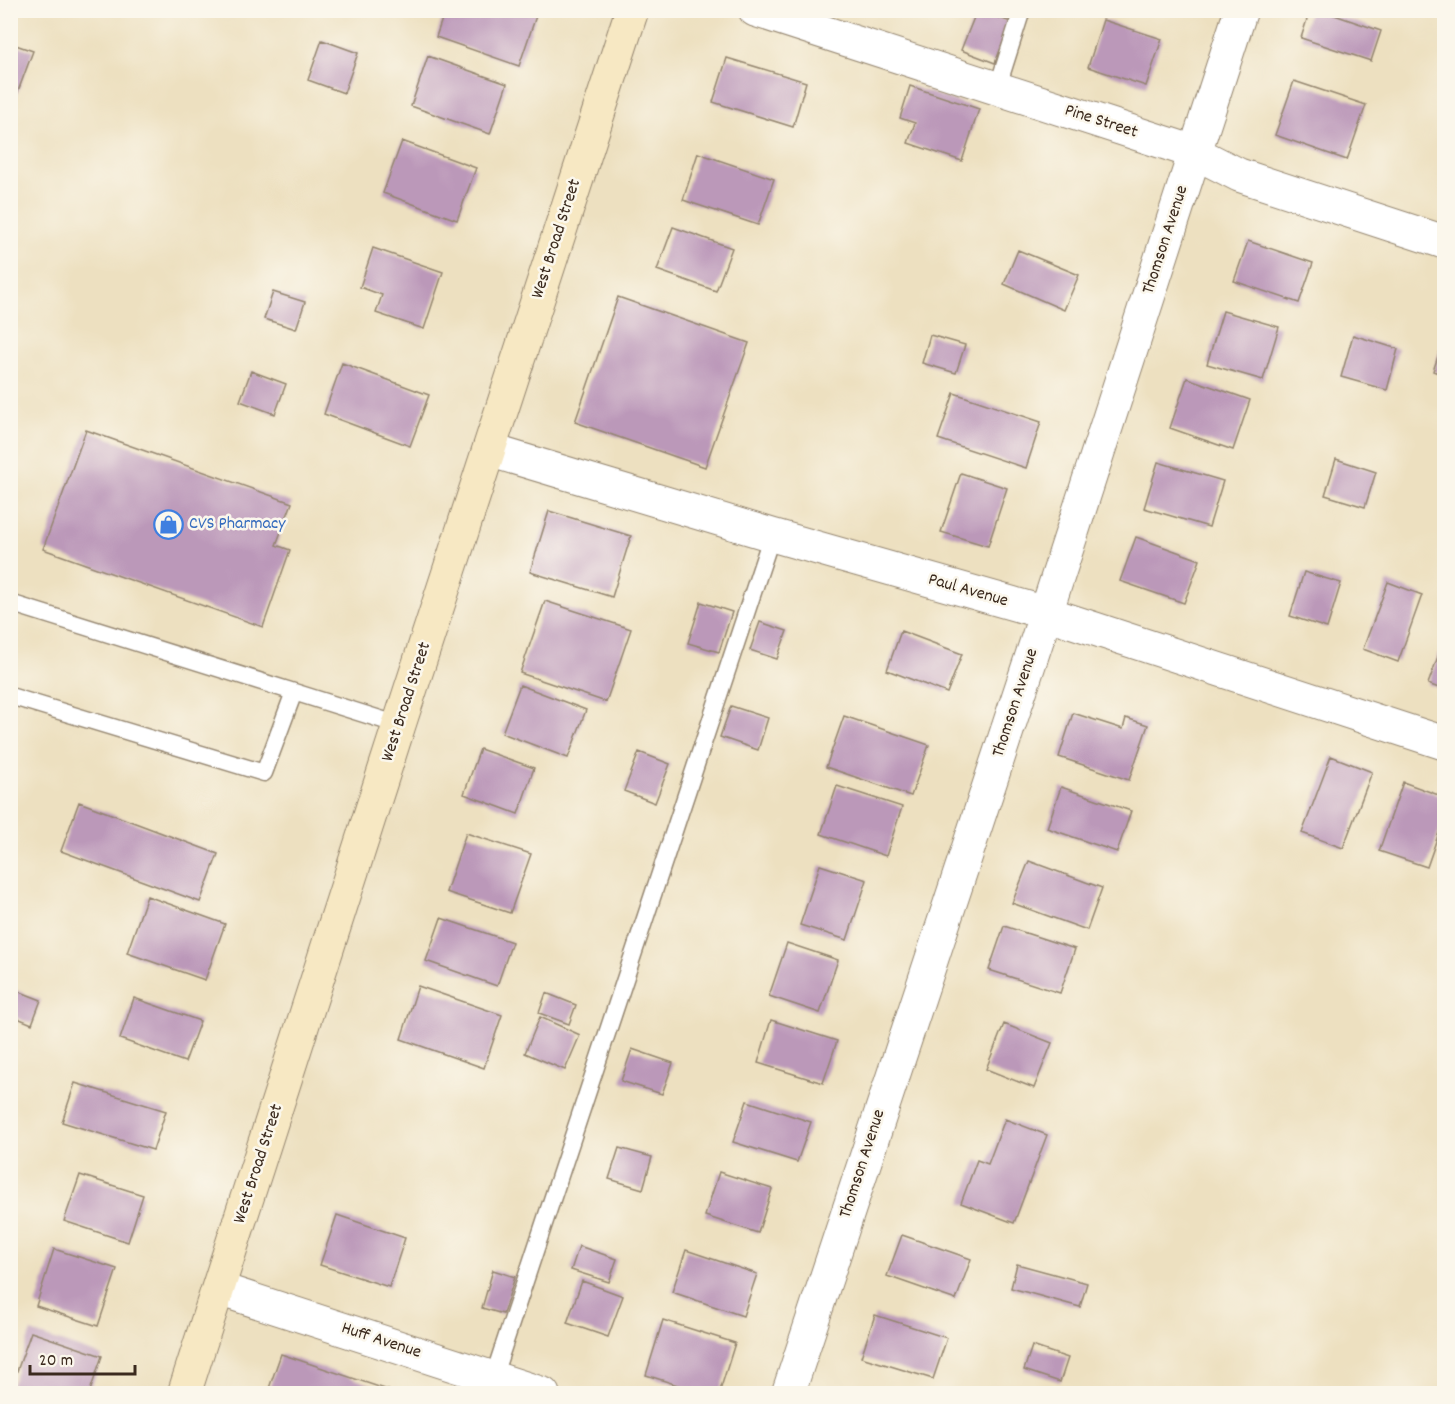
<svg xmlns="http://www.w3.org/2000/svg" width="1455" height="1404" font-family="Dekko,sans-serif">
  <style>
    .building { fill: #bb98b9 }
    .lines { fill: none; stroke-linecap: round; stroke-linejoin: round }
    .service-casing { stroke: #94856f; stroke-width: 19 }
    .minor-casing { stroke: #94856f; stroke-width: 35 }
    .secondary-casing { stroke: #94856f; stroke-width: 35 }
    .service { stroke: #fff; stroke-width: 16 }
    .minor { stroke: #fff; stroke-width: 33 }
    .secondary { stroke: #f7e8c3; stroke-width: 33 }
    .labels { text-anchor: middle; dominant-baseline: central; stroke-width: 5; stroke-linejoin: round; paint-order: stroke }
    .street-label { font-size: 18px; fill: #3b2a1e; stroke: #fbf7ec }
    .shop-label { font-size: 18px; fill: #366cbe; stroke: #fbf7ec; text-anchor: start }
  </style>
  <rect width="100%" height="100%" fill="#fbf7ec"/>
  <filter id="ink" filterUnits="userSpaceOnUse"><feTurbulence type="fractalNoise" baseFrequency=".0167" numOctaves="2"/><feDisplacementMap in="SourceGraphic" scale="12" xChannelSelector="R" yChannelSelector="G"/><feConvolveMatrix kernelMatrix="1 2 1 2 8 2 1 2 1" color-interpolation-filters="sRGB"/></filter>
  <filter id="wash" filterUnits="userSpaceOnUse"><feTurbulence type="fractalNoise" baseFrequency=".008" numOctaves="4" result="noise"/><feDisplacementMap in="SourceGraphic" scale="24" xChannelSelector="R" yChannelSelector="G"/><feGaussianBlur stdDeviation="1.35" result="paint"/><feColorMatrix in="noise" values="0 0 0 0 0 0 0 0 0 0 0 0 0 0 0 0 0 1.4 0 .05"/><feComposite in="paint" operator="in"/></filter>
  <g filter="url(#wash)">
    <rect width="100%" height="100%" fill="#ede0c0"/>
    <g id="blocks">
      <!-- building -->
      <path class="building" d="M 445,10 L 538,10 L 519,66 L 436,37 Z
        M 977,10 L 1011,22 L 995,63 L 961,50 Z
        M 1310,10 L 1320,10 L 1381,31 L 1371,61 L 1301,38 Z
        M 1103,20 L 1162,39 L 1146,86 L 1088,67 Z
        M 322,40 L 358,53 L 344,93 L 308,80 Z
        M 10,43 L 33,51 L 11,110 L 10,110 Z
        M 428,56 L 507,84 L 490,134 L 411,106 Z
        M 727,58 L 806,82 L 793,127 L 713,102 Z
        M 1294,81 L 1366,105 L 1347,160 L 1275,135 Z
        M 910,86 L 979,109 L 962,161 L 908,143 L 915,123 L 900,118 Z
        M 402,141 L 476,168 L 457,220 L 383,193 Z
        M 698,153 L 774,179 L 758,225 L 683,200 Z
        M 673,227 L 732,248 L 716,291 L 657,270 Z
        M 1248,241 L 1313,263 L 1299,303 L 1234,281 Z
        M 373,248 L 443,272 L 424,329 L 376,313 L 382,295 L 360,287 Z
        M 1018,250 L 1079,275 L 1064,310 L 1004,284 Z
        M 273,292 L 305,302 L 296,329 L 264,319 Z
        M 618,297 L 749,343 L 705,467 L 575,422 Z
        M 1223,311 L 1279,327 L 1263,380 L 1207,364 Z
        M 930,335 L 965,345 L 956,373 L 922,363 Z
        M 1353,335 L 1398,349 L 1387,390 L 1341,377 Z
        M 1444,339 L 1444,375 L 1433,371 Z
        M 342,363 L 429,395 L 410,446 L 324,414 Z
        M 251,371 L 286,384 L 275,414 L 240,401 Z
        M 1187,378 L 1250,400 L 1233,450 L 1170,428 Z
        M 954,393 L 1041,422 L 1026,468 L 938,439 Z
        M 86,430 L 292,503 L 276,545 L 290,550 L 263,627 L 43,549 Z
        M 1336,459 L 1376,472 L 1365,507 L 1325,495 Z
        M 1158,462 L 1223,481 L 1209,527 L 1144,508 Z
        M 961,473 L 1007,488 L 988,546 L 941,532 Z
        M 549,511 L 631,536 L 612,597 L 530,572 Z
        M 1136,537 L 1200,560 L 1184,603 L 1120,581 Z
        M 1304,572 L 1341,583 L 1327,628 L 1290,616 Z
        M 1388,582 L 1422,595 L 1398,662 L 1363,649 Z
        M 545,601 L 631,629 L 606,702 L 520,673 Z
        M 701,602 L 732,612 L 719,652 L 688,643 Z
        M 760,622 L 787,631 L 777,659 L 750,650 Z
        M 901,631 L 962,654 L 947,693 L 887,670 Z
        M 1444,640 L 1444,690 L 1428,684 Z
        M 520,685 L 586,710 L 568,758 L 502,733 Z
        M 731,706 L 768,718 L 758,750 L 720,737 Z
        M 1073,713 L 1123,729 L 1126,718 L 1148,725 L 1129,780 L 1059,757 Z
        M 844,716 L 929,745 L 911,796 L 826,767 Z
        M 480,749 L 534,768 L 518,814 L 464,794 Z
        M 639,752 L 670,764 L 655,803 L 624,791 Z
        M 1331,756 L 1372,772 L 1343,848 L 1302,833 Z
        M 1403,782 L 1444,797 L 1444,818 L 1427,867 L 1379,851 Z
        M 837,786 L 902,807 L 886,856 L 821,834 Z
        M 1061,787 L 1131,811 L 1117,852 L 1047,828 Z
        M 79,802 L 218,854 L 200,902 L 61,851 Z
        M 466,833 L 531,854 L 510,913 L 446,892 Z
        M 1029,861 L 1102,888 L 1087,930 L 1012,903 Z
        M 820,865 L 867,880 L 847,940 L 800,925 Z
        M 147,896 L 225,924 L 205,980 L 127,953 Z
        M 441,918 L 512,942 L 497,986 L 426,961 Z
        M 1004,926 L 1075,949 L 1060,993 L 989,970 Z
        M 787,943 L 838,960 L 820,1013 L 769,996 Z
        M 418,986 L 502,1015 L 484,1068 L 401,1039 Z
        M 13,989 L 41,1000 L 32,1024 L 10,1015 L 10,994 Z
        M 546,993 L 576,1005 L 569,1024 L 539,1013 Z
        M 134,998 L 200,1021 L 185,1062 L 120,1039 Z
        M 540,1017 L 580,1035 L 565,1070 L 525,1053 Z
        M 771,1020 L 837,1041 L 823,1083 L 758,1063 Z
        M 1004,1024 L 1052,1043 L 1034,1088 L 986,1069 Z
        M 632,1049 L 673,1063 L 662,1094 L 621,1081 Z
        M 75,1083 L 166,1111 L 153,1150 L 62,1122 Z
        M 747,1101 L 811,1122 L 797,1162 L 733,1142 Z
        M 1005,1119 L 1047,1135 L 1014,1223 L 961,1203 L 977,1160 L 988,1164 Z
        M 619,1148 L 652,1157 L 643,1189 L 609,1179 Z
        M 719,1172 L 772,1189 L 758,1233 L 705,1216 Z
        M 80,1175 L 143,1195 L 128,1242 L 64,1221 Z
        M 337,1215 L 405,1238 L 389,1287 L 320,1265 Z
        M 902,1235 L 971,1259 L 956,1300 L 887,1276 Z
        M 579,1246 L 617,1259 L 609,1282 L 571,1270 Z
        M 54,1249 L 117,1269 L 98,1326 L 36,1306 Z
        M 686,1250 L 757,1274 L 743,1316 L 672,1292 Z
        M 1017,1264 L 1087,1283 L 1080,1307 L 1011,1288 Z
        M 493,1270 L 515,1277 L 503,1314 L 482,1308 Z
        M 582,1281 L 623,1296 L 608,1337 L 567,1323 Z
        M 875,1315 L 947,1338 L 933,1379 L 861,1357 Z
        M 663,1320 L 735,1343 L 719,1394 L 706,1394 L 646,1375 Z
        M 31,1332 L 102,1356 L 89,1394 L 35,1394 L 12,1385 Z
        M 1032,1346 L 1068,1358 L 1060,1382 L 1024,1370 Z
        M 281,1354 L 397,1393 L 396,1394 L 267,1394 Z"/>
    </g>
  </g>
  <g filter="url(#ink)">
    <use href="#blocks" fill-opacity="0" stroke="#94856f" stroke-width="1.5"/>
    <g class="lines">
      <defs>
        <path id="service" d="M 997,89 L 1022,10
          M 10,603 L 294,692 L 264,773 L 10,696
          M 294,692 L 399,725
          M 491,1384 L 772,535"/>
        <path id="minor" d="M 755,10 L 1194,152 L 1239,175 L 1444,242
          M 489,450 L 772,535 L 1046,613 L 1444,743
          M 219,1289 L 543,1394
          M 788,1394 L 1046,613 L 1241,10"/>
        <path id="secondary" d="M 184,1394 L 399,725 L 632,10"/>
      </defs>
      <!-- service casing -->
      <use href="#service" class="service-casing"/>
      <!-- minor casing -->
      <use href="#minor" class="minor-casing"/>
      <!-- secondary casing -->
      <use href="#secondary" class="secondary-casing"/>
      <!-- service -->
      <use href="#service" class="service"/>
      <!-- minor -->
      <use href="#minor" class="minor"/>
      <!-- secondary -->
      <use href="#secondary" class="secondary"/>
    </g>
  </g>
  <!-- icons -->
  <defs>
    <symbol id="shop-ring" viewBox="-11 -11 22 22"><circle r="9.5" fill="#fbf7ec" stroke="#3f7fe0" stroke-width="1.5"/><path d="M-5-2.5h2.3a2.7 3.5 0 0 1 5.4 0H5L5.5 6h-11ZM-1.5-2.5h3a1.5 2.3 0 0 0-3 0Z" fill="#3f7fe0"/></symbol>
  </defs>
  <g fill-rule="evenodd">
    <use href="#shop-ring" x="152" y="508" width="33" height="33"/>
  </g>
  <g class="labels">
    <!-- street labels -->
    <g class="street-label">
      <text transform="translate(1101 122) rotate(18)">Pine Street</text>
      <text transform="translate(557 239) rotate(-72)">West Broad Street</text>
      <text transform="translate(1166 240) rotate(-72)">Thomson Avenue</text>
      <text transform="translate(968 591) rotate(16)">Paul Avenue</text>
      <text transform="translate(407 702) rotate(-72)">West Broad Street</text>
      <text transform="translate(1016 703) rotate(-72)">Thomson Avenue</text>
      <text transform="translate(259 1164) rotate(-72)">West Broad Street</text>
      <text transform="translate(863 1164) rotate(-72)">Thomson Avenue</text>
      <text transform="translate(381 1341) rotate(18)">Huff Avenue</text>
    </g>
    <!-- shop labels -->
    <g class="shop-label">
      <text x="189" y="524">CVS Pharmacy</text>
    </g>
  </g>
  <!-- margin -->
  <rect width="1455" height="1404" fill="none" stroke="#fbf7ec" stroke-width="36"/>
  <!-- scale -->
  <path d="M30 1365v9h105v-9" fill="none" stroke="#3b2a1e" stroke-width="3"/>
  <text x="39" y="1365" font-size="18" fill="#3b2a1e" stroke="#fbf7ec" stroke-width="4.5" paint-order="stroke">20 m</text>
</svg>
